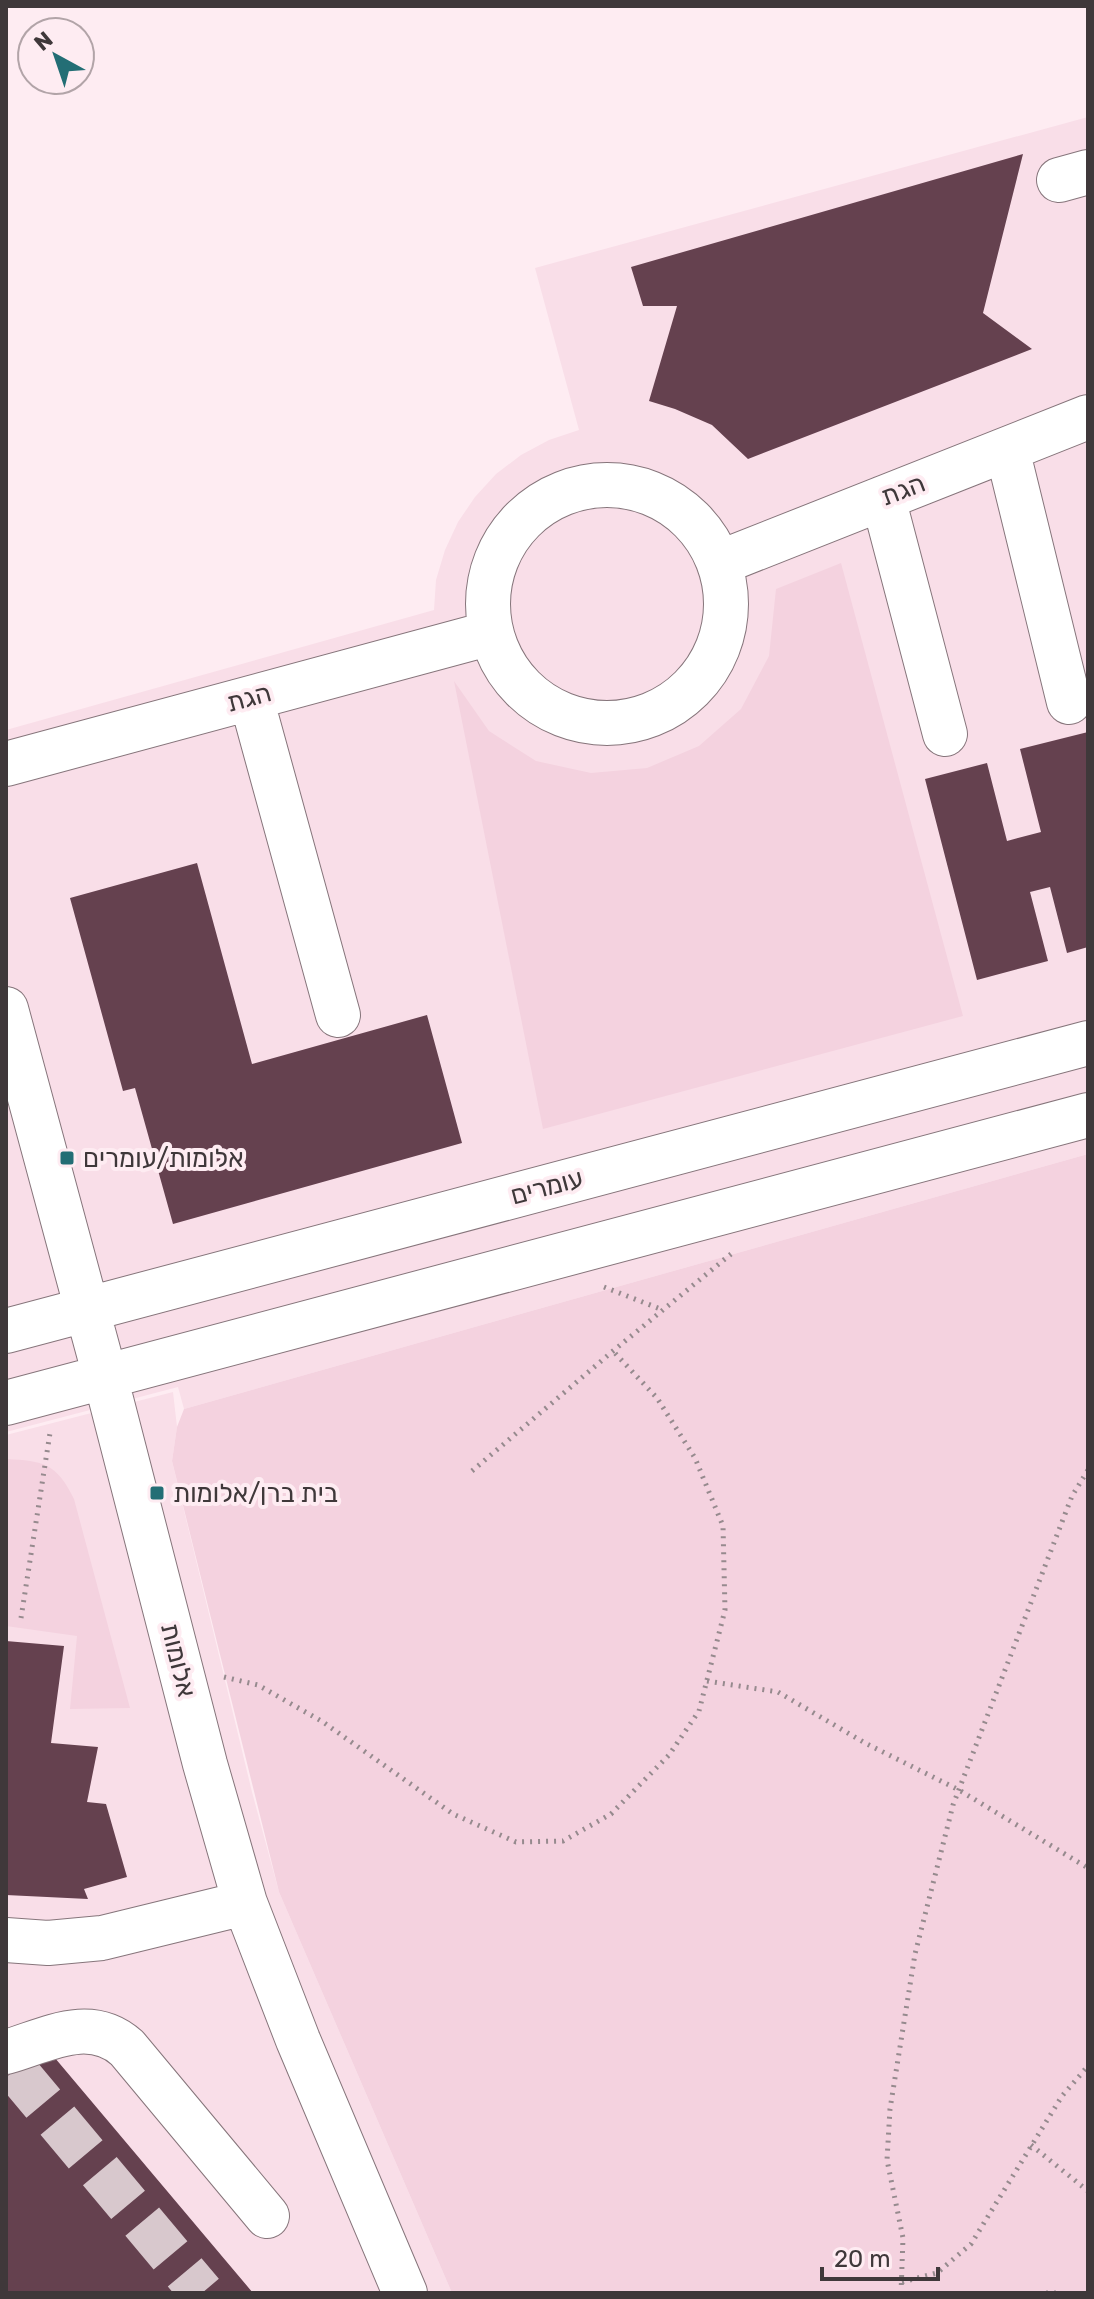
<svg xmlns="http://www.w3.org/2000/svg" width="1094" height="2299" font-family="Rubik,'Noto Sans Hebrew',sans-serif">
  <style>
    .built { fill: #f9dee8 }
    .green { fill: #f4d2df }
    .building { fill: #65414f }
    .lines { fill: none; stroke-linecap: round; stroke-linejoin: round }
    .minor-tunnel { stroke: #d8c8cd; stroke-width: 44; stroke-dasharray: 44 22; stroke-linecap: butt }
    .minor-casing { stroke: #86757b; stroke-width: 46 }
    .path { stroke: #968a8e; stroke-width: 5; stroke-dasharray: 2 6; stroke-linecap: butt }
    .minor { stroke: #fff; stroke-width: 44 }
    .poi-dot { fill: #236e75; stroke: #feecf2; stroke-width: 3 }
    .labels { text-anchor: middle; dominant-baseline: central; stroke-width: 8; stroke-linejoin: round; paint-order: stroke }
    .street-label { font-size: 26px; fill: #3f383a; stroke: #feecf2 }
    .poi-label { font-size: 26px; fill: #3f383a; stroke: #feecf2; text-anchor: start }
  </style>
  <rect width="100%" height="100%" fill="#feecf2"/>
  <!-- built -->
  <path class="built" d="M 1088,117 L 1088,1154 L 184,1409 L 178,1387 L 6,1432 L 6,730 L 434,610 L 436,580 L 445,550 L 458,522 L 475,497 L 496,474 L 521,455 L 549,440 L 579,430 L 535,268 Z
    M 173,1392 L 177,1427 L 172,1461 L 252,1792 L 279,1892 L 452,2293 L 6,2293 L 6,1435 Z"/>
  <!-- green -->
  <path class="green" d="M 841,563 L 963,1016 L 543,1129 L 454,681 L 489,731 L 536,761 L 591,773 L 647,768 L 699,746 L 741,709 L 769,656 L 776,589 Z
    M 1088,1154 L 1088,2293 L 452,2293 L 279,1892 L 172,1461 L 177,1427 L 184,1409 Z
    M 6,1459 C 44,1461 56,1463 74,1499 L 130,1708 L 70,1709 L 77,1636 L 6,1626 Z"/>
  <!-- building -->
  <path class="building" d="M 1023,154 L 983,313 L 1032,349 L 748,459 L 712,425 L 675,409 L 649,401 L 677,306 L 643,306 L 631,267 Z
    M 1088,732 L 1088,947 L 1067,953 L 1050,887 L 1030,892 L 1048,961 L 977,980 L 925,779 L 987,763 L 1007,841 L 1041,832 L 1020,749 Z
    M 197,863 L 252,1064 L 427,1015 L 462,1143 L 173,1224 L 135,1088 L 123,1091 L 70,898 Z
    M 6,1641 L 64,1646 L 51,1743 L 98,1747 L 87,1802 L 106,1804 L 127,1877 L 84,1889 L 88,1899 L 6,1895 Z
    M 44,2045 L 253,2293 L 6,2293 L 6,2077 Z"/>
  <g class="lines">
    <!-- minor-tunnel -->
    <path class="minor-tunnel" d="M 15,2070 L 202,2293"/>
    <defs>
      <path id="minor" d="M 1059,180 L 1088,172
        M 1007,449 L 1069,702
        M488 604a119 119 0 1 1 238 0a119 119 0 1 1-238 0Z
        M 883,498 L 945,734
        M 719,563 L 1088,417
        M 251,698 L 338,1015
        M 6,764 L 491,633
        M 6,1009 L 105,1376 L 205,1764 L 245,1903 L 298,2040 L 405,2293
        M 6,1331 L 1088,1043
        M 6,1403 L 1088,1115
        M 6,1940 L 48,1943 L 102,1938 L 245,1903
        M 6,2052 C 47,2040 90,2015 127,2048 L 267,2216"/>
    </defs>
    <!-- minor casing -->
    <use href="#minor" class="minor-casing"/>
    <!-- path -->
    <path class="path" d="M 604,1287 L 663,1310
      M 472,1471 L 613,1351 L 731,1254
      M 21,1618 L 50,1433
      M 224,1677 L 258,1685 L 323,1722 L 453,1814 L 516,1842 L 563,1841 L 611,1814 L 669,1755 L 699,1711 L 725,1610 L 723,1526 L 695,1458 L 657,1398 L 613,1351
      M 707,1681 L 778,1692 L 865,1743 L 959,1790 L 1088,1868
      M 1031,2145 L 1088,2191
      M 902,2282 L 937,2273 L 971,2244 L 1062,2096 L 1088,2066
      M 901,2293 L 903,2238 L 887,2160 L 890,2109 L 915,1954 L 953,1805 L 1072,1496 L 1088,1470
      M 1046,2293 L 1058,2293"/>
    <!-- minor -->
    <use href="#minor" class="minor"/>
  </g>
  <!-- markers -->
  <g class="poi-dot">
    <rect x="59" y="1150" width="16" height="16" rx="4"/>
    <rect x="149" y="1485" width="16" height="16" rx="4"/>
  </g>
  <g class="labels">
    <!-- street labels -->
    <g class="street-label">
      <text transform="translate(903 490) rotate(-21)">הגת</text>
      <text transform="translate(249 698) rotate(-15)">הגת</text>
      <text transform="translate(547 1187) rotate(-15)">עומרים</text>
      <text transform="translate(178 1660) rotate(76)">אלומות</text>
    </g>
    <!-- poi labels -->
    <g class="poi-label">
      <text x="83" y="1158">אלומות/עומרים</text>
      <text x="173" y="1493">בית ברן/אלומות</text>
    </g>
  </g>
  <!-- border -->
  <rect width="1094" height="2299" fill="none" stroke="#3f383a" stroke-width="16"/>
  <!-- north arrow -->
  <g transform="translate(56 56) rotate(320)"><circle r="38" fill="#feecf2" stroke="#b2a4a8" stroke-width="2"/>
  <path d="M0-6L14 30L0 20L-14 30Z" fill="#236e75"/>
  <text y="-12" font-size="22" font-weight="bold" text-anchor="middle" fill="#3f383a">N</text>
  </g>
  <!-- scale -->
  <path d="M822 2267v12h116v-12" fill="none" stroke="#3f383a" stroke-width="4"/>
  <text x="834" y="2267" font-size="24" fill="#3f383a" stroke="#feecf2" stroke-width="6" paint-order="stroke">20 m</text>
</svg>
